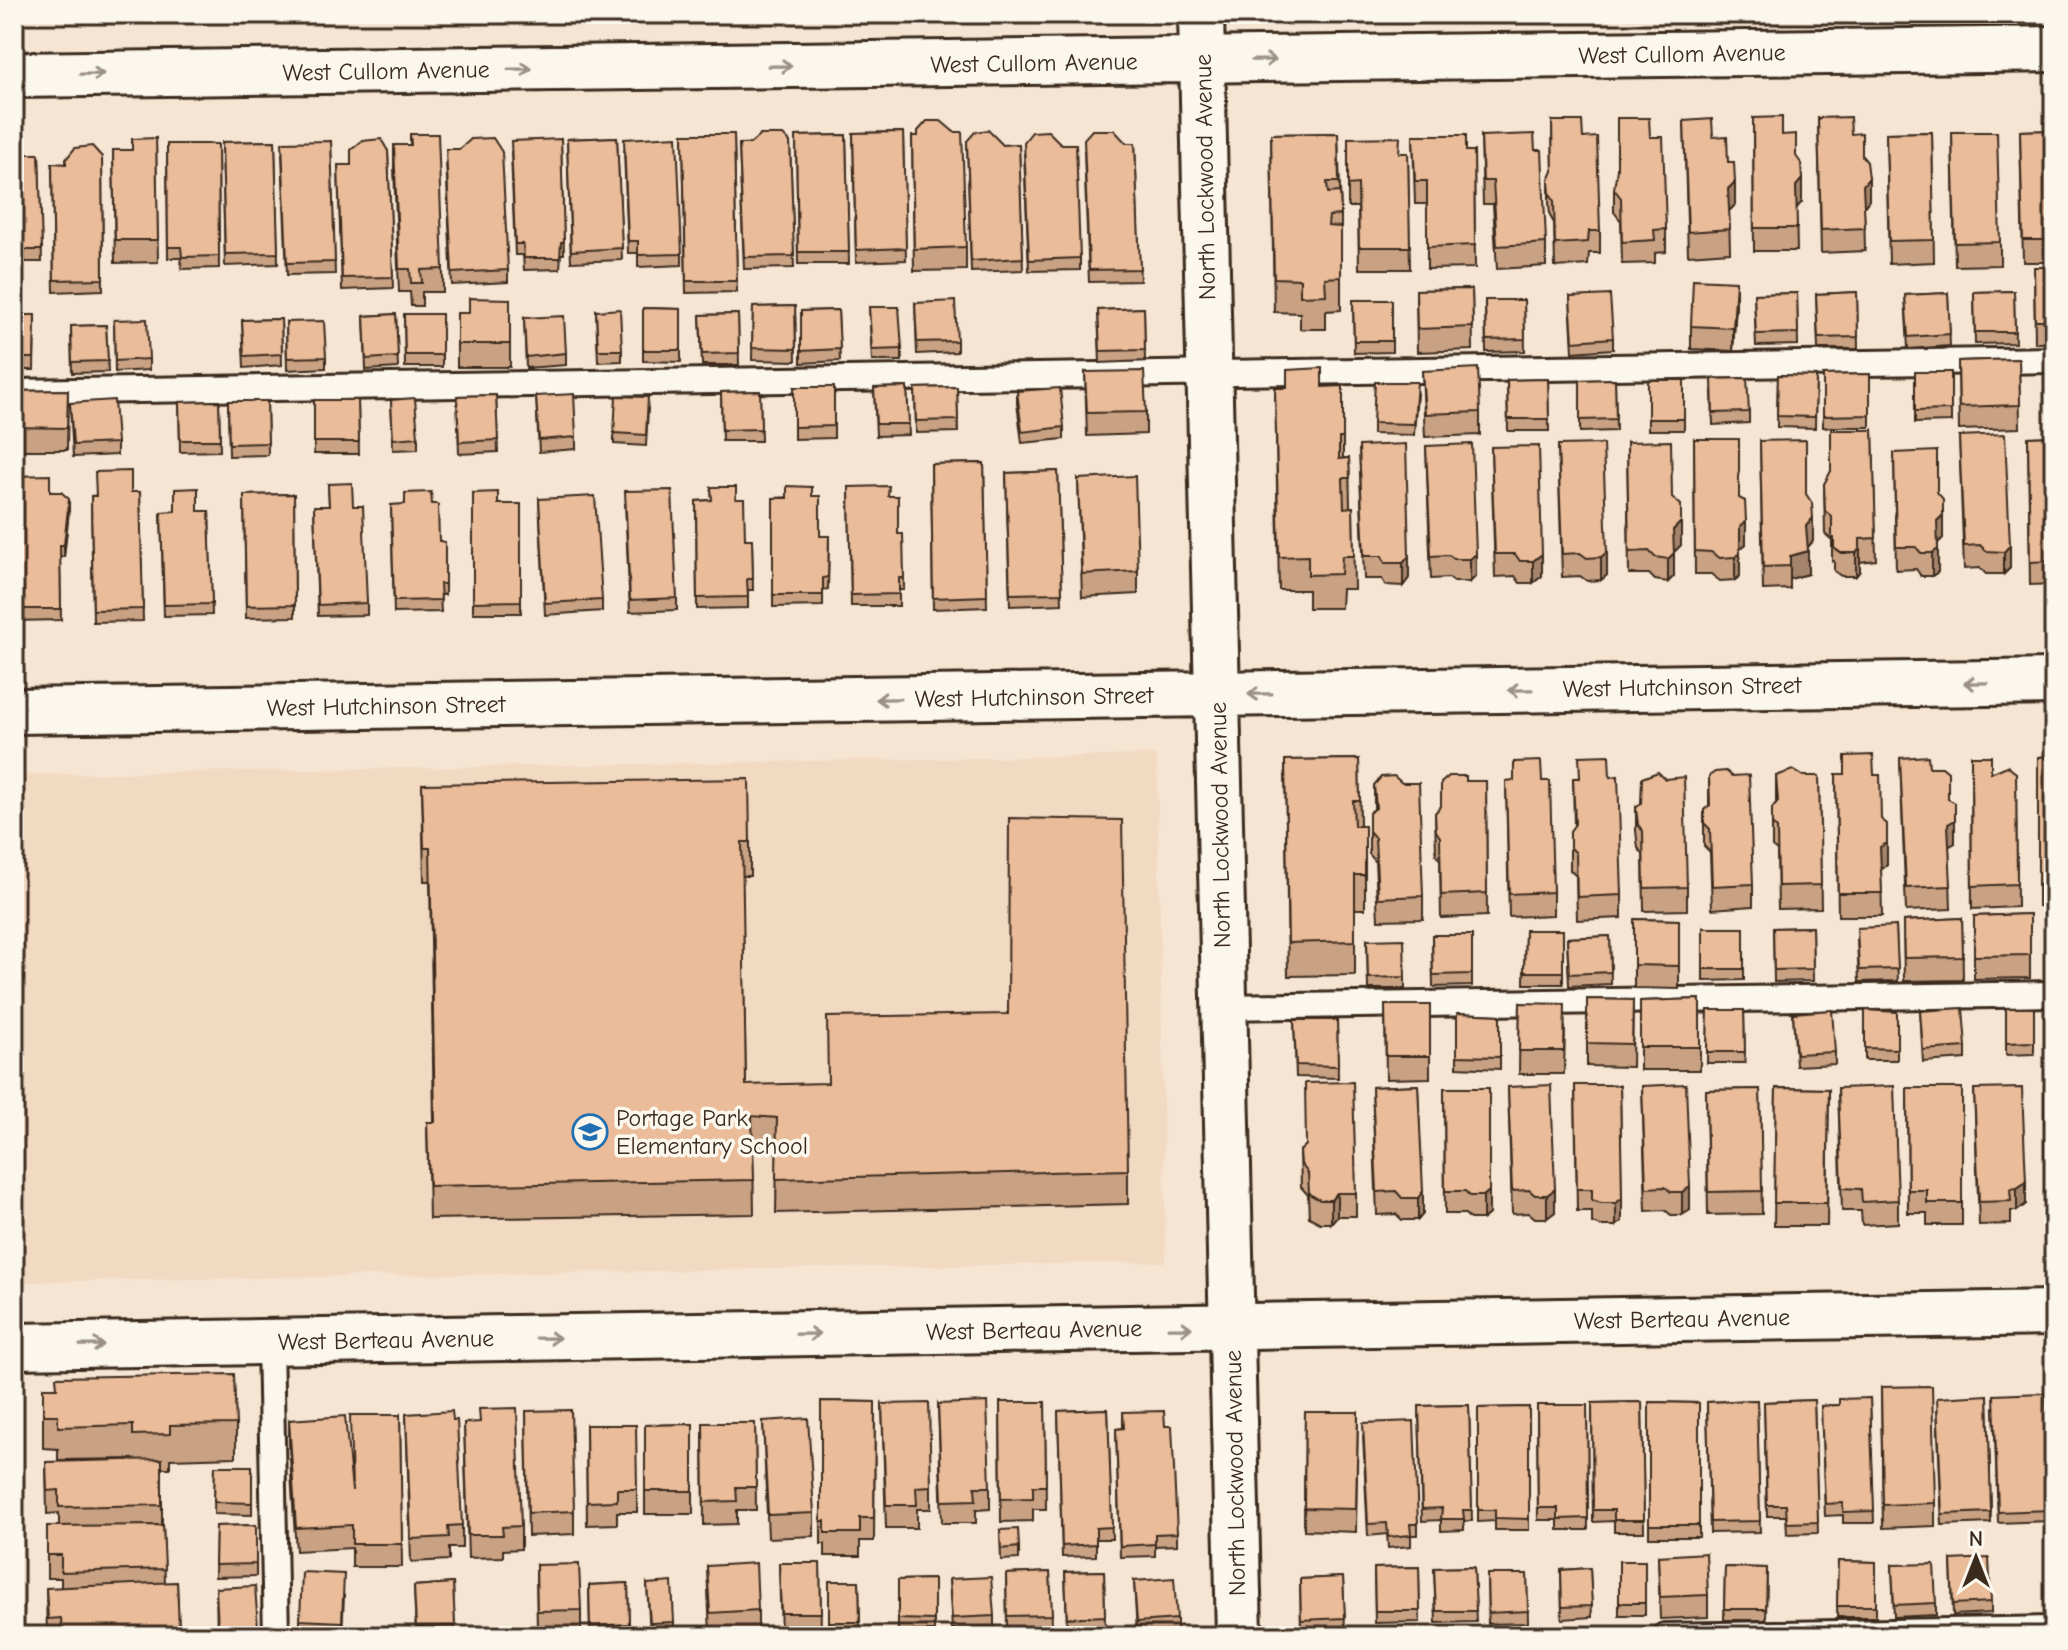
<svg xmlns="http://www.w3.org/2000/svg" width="2068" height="1650" font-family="'Comic Neue',sans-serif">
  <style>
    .built { fill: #f2d9c2 }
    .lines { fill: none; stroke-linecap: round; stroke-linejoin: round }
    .lane-casing { stroke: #3b2a1e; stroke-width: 30 }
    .street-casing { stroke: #3b2a1e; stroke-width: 50 }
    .lane { stroke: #fbf7ec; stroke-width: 24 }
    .street { stroke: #fbf7ec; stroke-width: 44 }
    .wall { fill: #c9a284; stroke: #3b2a1e; stroke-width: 2 }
    .shaded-wall { fill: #a4846c; stroke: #3b2a1e; stroke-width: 2 }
    .building { fill: #eabc9a; stroke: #3b2a1e; stroke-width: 2 }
    .oneway { stroke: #9b9085 }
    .labels { text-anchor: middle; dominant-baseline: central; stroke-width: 7; stroke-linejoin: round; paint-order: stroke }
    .street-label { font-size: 24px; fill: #3b2a1e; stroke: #fbf7ec }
    .poi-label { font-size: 24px; fill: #3b2a1e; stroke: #fbf7ec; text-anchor: start }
  </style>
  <rect width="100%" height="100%" fill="#f6e5d3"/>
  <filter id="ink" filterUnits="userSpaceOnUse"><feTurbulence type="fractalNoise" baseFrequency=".0125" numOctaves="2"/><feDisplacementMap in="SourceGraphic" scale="16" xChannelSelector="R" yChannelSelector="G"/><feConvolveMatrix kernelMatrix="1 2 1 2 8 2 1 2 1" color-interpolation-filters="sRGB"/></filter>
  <g filter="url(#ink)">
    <!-- built -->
    <path class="built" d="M 1157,755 L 1166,1262 L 19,1282 L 14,1002 L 14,775 Z"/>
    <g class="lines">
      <defs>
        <path id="lane" d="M 14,392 L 2054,360
          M 1224,1007 L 2054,994
          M 270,1342 L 276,1636
          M 1665,1636 L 2054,1629"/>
        <path id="street" d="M 1201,14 L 1239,1636
          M 14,75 L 2054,49
          M 14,711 L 2054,682
          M 14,1346 L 2054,1313"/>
      </defs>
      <!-- lane casing -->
      <use href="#lane" class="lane-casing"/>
      <!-- street casing -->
      <use href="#street" class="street-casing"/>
      <!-- lane -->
      <use href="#lane" class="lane"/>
      <!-- street -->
      <use href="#street" class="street"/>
    </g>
    <!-- wall -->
    <path class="wall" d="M 1753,118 L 1782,135 L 1796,156 L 1802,202 L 1796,208 L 1797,251 L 1754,251 Z
      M 1818,118 L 1851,134 L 1862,156 L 1869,200 L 1864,207 L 1865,251 L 1821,253 Z
      M 1552,121 L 1583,138 L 1600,231 L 1600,253 L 1589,253 L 1588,265 L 1555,267 L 1554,223 L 1550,216 L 1549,203 L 1549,180 L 1553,172 Z
      M 1684,121 L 1713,137 L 1728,162 L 1735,205 L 1729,211 L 1730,252 L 1688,255 Z
      M 2054,130 L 2054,262 L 2023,262 L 2020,131 Z
      M 903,132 L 906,260 L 856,262 L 853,133 Z
      M 1932,132 L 1934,262 L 1889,264 L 1886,133 Z
      M 1952,132 L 2000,242 L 2000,265 L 1955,266 Z
      M 1338,133 L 1341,215 L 1341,310 L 1326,311 L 1326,329 L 1300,329 L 1300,313 L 1274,312 L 1271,134 Z
      M 410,134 L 443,269 L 443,292 L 422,292 L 422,306 L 411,306 L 410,292 L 399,292 L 394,168 L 394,145 L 410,145 Z
      M 683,134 L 734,134 L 737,292 L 686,293 Z
      M 846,135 L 849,264 L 798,264 L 796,136 Z
      M 1413,135 L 1466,151 L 1474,151 L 1475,268 L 1427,269 L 1427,204 L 1415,204 Z
      M 912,136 L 966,247 L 966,270 L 914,271 Z
      M 1481,136 L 1546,243 L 1546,266 L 1497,269 L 1493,204 L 1483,204 Z
      M 617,137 L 622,260 L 571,262 L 567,139 Z
      M 1650,137 L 1666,229 L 1666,252 L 1655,253 L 1655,263 L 1622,264 L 1621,221 L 1614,212 L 1614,189 Z
      M 156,138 L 158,262 L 115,263 L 113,150 L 132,150 Z
      M 1348,138 L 1400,153 L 1408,153 L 1410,269 L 1359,269 L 1358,207 L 1348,207 Z
      M 561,139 L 564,254 L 561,254 L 560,269 L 524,270 L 523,255 L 515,255 L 511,152 Z
      M 275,141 L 278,264 L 225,266 L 222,142 Z
      M 331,141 L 335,274 L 287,275 L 282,154 Z
      M 967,141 L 1003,145 L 1019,144 L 1023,270 L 971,272 Z
      M 790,142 L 794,268 L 744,269 L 739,144 Z
      M 1126,143 L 1135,143 L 1140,281 L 1089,282 L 1084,151 Z
      M 167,144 L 218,144 L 219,268 L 182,269 L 181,258 L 168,258 Z
      M 460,149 L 508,270 L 508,282 L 452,285 L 446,161 Z
      M 624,150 L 682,254 L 682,265 L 638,267 L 638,253 L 628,253 Z
      M 388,151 L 393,288 L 342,290 L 338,165 L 351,165 Z
      M 1024,153 L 1080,258 L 1080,270 L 1029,271 Z
      M 14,154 L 39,154 L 42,262 L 15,262 L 16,283 L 14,283 Z
      M 102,157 L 103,290 L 54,292 L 52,163 L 66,164 Z
      M 2034,267 L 2054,267 L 2054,343 L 2035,343 Z
      M 1472,289 L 1473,350 L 1417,352 L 1416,290 Z
      M 2014,291 L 2015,343 L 1975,344 L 1974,292 Z
      M 1857,292 L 1858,349 L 1818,349 L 1816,294 Z
      M 1797,293 L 1798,345 L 1756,346 L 1754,294 Z
      M 1948,293 L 1950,346 L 1908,349 L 1905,295 Z
      M 1570,297 L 1613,338 L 1613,349 L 1573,352 Z
      M 510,299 L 510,367 L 457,367 L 457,313 L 469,313 Z
      M 1353,300 L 1392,300 L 1392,352 L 1354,353 Z
      M 1485,300 L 1524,300 L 1525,351 L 1486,352 Z
      M 915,303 L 957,341 L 957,352 L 917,354 Z
      M 1736,304 L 1733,351 L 1691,349 L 1691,326 Z
      M 795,306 L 796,361 L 752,360 L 753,307 Z
      M 869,307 L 902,349 L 902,361 L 872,361 Z
      M 643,308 L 681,309 L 681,362 L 643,361 Z
      M 1144,308 L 1145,361 L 1100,363 L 1098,310 Z
      M 838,310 L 840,361 L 801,363 L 801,311 Z
      M 596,311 L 622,350 L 622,361 L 598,362 Z
      M 396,314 L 398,368 L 366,370 L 364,316 Z
      M 404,314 L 442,314 L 442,367 L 405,367 Z
      M 738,314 L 739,365 L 702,365 L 700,315 Z
      M 14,315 L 35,315 L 34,370 L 14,370 Z
      M 524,318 L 566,353 L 566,365 L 526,368 Z
      M 281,319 L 282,365 L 244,368 L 242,320 Z
      M 114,320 L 149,359 L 149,370 L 115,372 Z
      M 286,322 L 326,357 L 326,368 L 287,370 Z
      M 106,325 L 108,372 L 72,373 L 71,326 Z
      M 2019,359 L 2020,428 L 1959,430 L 1958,361 Z
      M 2054,370 L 2054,418 L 2050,418 L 2047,371 Z
      M 1422,371 L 1480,412 L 1480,435 L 1425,437 Z
      M 1085,372 L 1146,412 L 1146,434 L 1087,436 Z
      M 1915,372 L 1951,372 L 1951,422 L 1915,423 Z
      M 1870,374 L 1870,427 L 1823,427 L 1823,375 Z
      M 1778,375 L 1816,376 L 1815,428 L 1777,427 Z
      M 1548,379 L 1549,431 L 1508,431 L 1507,380 Z
      M 1615,379 L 1616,431 L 1580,432 L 1580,380 Z
      M 1648,380 L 1684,380 L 1684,430 L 1648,430 Z
      M 1343,386 L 1343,458 L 1349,458 L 1350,507 L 1353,507 L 1354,589 L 1342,589 L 1341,608 L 1308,608 L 1308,590 L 1279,590 L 1275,388 Z
      M 794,387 L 834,387 L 834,438 L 794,439 Z
      M 907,387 L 909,435 L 876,436 L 874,388 Z
      M 957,387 L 958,432 L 916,433 L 915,388 Z
      M 68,390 L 67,450 L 14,450 L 14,391 Z
      M 760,391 L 761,441 L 722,441 L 721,392 Z
      M 1017,391 L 1064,427 L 1064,439 L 1022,443 L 1017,403 Z
      M 1712,391 L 1749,412 L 1749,423 L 1713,425 Z
      M 1417,394 L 1414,435 L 1373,434 L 1373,423 Z
      M 496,395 L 498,452 L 459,454 L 457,396 Z
      M 536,396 L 576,437 L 576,449 L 539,452 Z
      M 314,400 L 358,400 L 359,454 L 314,454 Z
      M 391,400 L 418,437 L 418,449 L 393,450 Z
      M 219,401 L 220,451 L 180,452 L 179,402 Z
      M 228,401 L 267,401 L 268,455 L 229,456 Z
      M 70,403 L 117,443 L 117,455 L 73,457 Z
      M 648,409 L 646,446 L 614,444 L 614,433 Z
      M 1873,430 L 1876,560 L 1860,562 L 1860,571 L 1856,576 L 1841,576 L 1834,571 L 1834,561 L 1832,561 L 1832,540 L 1825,534 L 1824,484 Z
      M 1959,436 L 2010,545 L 2010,568 L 2004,574 L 1986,574 L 1980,568 L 1964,569 Z
      M 2054,436 L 2054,584 L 2030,585 L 2028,437 Z
      M 1694,439 L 1739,498 L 1746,544 L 1740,549 L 1740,576 L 1735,580 L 1720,581 L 1711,574 L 1695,574 Z
      M 1760,441 L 1806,494 L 1813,541 L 1808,547 L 1808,574 L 1790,579 L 1790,589 L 1763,590 Z
      M 1627,442 L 1672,497 L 1681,545 L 1674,552 L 1674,576 L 1668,582 L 1655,580 L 1649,574 L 1629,574 Z
      M 1558,445 L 1607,575 L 1601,580 L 1587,581 L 1580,576 L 1562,577 Z
      M 1359,446 L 1409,578 L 1403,586 L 1385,585 L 1382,579 L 1364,579 Z
      M 1426,446 L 1476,576 L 1470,582 L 1454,582 L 1449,578 L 1431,579 Z
      M 1491,447 L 1542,576 L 1533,583 L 1520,583 L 1515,576 L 1495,577 Z
      M 1894,453 L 1937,492 L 1943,538 L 1938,543 L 1938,572 L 1932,576 L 1921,576 L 1916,569 L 1896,570 Z
      M 984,463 L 987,607 L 933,609 L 931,464 Z
      M 1058,471 L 1062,604 L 1010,606 L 1006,473 Z
      M 1078,479 L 1138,571 L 1138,594 L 1082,597 Z
      M 328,484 L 353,506 L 367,603 L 367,615 L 318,616 L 314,506 L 329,506 Z
      M 711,487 L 736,499 L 745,539 L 752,539 L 753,590 L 748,590 L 748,608 L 697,609 L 696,501 L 712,500 Z
      M 849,487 L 889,496 L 898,534 L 904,578 L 904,590 L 899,590 L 899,606 L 851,606 Z
      M 50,492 L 69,510 L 64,557 L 60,557 L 61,620 L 14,621 L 14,604 Z
      M 131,492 L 140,492 L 143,621 L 93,622 L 91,496 Z
      M 473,493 L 498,504 L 521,504 L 521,613 L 473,613 Z
      M 294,494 L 295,617 L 246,618 L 244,495 Z
      M 812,496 L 820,536 L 829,536 L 828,589 L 823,590 L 823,606 L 773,607 L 773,498 Z
      M 539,499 L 602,600 L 602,611 L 545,615 Z
      M 625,503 L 677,598 L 677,610 L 630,612 Z
      M 432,504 L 439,541 L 445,542 L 445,595 L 440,595 L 441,612 L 394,613 L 391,505 Z
      M 209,511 L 212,615 L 164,616 L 161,512 Z
      M 1971,756 L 1991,773 L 2016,773 L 2017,907 L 1972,909 Z
      M 2054,756 L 2054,907 L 2038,906 L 2038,757 Z
      M 1900,758 L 1929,767 L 1955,843 L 1949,846 L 1951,909 L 1906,911 Z
      M 1359,759 L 1360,826 L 1365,826 L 1365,909 L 1355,909 L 1355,975 L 1288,976 L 1285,760 Z
      M 1836,774 L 1874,775 L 1887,865 L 1881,870 L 1882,916 L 1838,916 Z
      M 1709,776 L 1753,884 L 1753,906 L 1712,909 L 1710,852 L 1704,846 L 1704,810 L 1709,806 Z
      M 1776,776 L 1819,776 L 1821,908 L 1778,909 L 1777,851 L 1772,847 L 1772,808 L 1776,803 Z
      M 1610,777 L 1622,895 L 1622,918 L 1577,920 L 1576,876 L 1570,870 L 1570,831 L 1574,826 L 1573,778 Z
      M 1466,781 L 1486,781 L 1487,916 L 1441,918 L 1440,860 L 1436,854 L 1435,813 Z
      M 1506,781 L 1542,781 L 1553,892 L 1553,915 L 1509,917 Z
      M 422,784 L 750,842 L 750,876 L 742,876 L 746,1085 L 1128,1170 L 1128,1204 L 776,1213 L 777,1152 L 753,1150 L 754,1214 L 429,1219 L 427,1122 L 434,1122 L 430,881 L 424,881 Z
      M 1374,785 L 1423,896 L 1423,919 L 1378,920 L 1375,861 L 1369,854 L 1369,813 L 1374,809 Z
      M 1636,808 L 1687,887 L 1687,910 L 1644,911 L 1643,854 L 1638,848 L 1636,831 Z
      M 2030,914 L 2030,978 L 1974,979 L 1974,916 Z
      M 1962,918 L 1963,980 L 1904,981 L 1903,921 Z
      M 1634,919 L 1679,920 L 1679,989 L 1634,988 Z
      M 1896,926 L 1898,981 L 1859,982 L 1857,939 Z
      M 1812,927 L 1813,981 L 1774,982 L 1773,928 Z
      M 1703,928 L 1744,969 L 1744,980 L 1703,981 Z
      M 1525,930 L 1563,930 L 1563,984 L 1524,984 Z
      M 1432,935 L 1472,935 L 1472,986 L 1433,987 Z
      M 1610,936 L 1611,984 L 1569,986 L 1567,938 Z
      M 1367,940 L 1405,977 L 1405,989 L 1368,989 Z
      M 1587,999 L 1633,1000 L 1632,1067 L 1587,1066 Z
      M 1700,999 L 1700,1070 L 1640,1070 L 1640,1001 Z
      M 2049,1001 L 2054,1001 L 2054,1039 L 2049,1039 Z
      M 1520,1003 L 1565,1027 L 1564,1074 L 1519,1074 Z
      M 1385,1005 L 1430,1005 L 1430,1078 L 1386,1079 Z
      M 2006,1008 L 2034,1008 L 2034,1054 L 2006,1055 Z
      M 1708,1010 L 1744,1010 L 1745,1063 L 1707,1063 Z
      M 1865,1010 L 1897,1012 L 1897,1060 L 1865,1060 Z
      M 1920,1011 L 1966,1047 L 1966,1059 L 1923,1062 Z
      M 1457,1013 L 1500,1015 L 1500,1069 L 1457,1067 Z
      M 1793,1013 L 1835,1052 L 1835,1064 L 1796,1066 Z
      M 1294,1020 L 1337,1020 L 1338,1078 L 1296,1077 Z
      M 1418,1085 L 1423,1214 L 1418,1220 L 1402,1220 L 1396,1214 L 1377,1215 L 1372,1087 Z
      M 1575,1085 L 1620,1085 L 1622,1221 L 1616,1226 L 1601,1226 L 1592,1223 L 1592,1211 L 1577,1211 Z
      M 1642,1086 L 1690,1210 L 1682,1215 L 1671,1215 L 1665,1210 L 1646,1211 Z
      M 2045,1086 L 2054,1086 L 2054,1224 L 2045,1224 Z
      M 1508,1087 L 1555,1212 L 1547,1218 L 1535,1218 L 1529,1213 L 1512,1214 Z
      M 1444,1088 L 1489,1214 L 1483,1219 L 1470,1219 L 1465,1214 L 1445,1214 Z
      M 1776,1088 L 1829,1089 L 1827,1226 L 1774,1226 Z
      M 1838,1088 L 1898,1200 L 1898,1223 L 1862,1225 L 1861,1211 L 1842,1211 Z
      M 1907,1088 L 1962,1088 L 1962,1225 L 1927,1225 L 1927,1213 L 1908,1213 Z
      M 1760,1089 L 1762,1214 L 1708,1215 L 1706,1090 Z
      M 1974,1089 L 2026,1204 L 2017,1211 L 2011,1211 L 2011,1224 L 1979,1225 Z
      M 1300,1151 L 1356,1193 L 1356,1216 L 1337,1216 L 1331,1223 L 1320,1223 L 1309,1217 L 1308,1195 L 1301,1187 Z
      M 1881,1387 L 1935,1503 L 1935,1526 L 1883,1528 Z
      M 43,1388 L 236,1424 L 236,1457 L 170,1459 L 170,1468 L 162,1468 L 162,1525 L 163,1525 L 165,1583 L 177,1582 L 179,1636 L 47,1636 L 46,1588 L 61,1588 L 61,1578 L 47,1578 L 47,1526 L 59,1526 L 59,1513 L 47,1514 L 46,1462 L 133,1460 L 133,1459 L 58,1460 L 58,1449 L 43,1448 Z
      M 1988,1395 L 1991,1523 L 1942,1525 L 1937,1410 Z
      M 1870,1398 L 1874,1523 L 1843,1523 L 1843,1515 L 1825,1516 L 1821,1406 L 1839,1405 Z
      M 1757,1400 L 1760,1532 L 1710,1533 L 1707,1402 Z
      M 1814,1400 L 1818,1533 L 1787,1534 L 1786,1516 L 1767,1516 L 1764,1402 Z
      M 821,1401 L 875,1402 L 874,1541 L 860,1541 L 860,1556 L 825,1556 L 825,1544 L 821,1544 Z
      M 1000,1402 L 1045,1402 L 1046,1509 L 1033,1509 L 1033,1521 L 1001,1522 Z
      M 1642,1402 L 1644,1532 L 1614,1532 L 1614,1521 L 1593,1522 L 1592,1403 Z
      M 1649,1402 L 1699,1403 L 1699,1537 L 1649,1537 Z
      M 882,1404 L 931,1486 L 931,1509 L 917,1509 L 917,1528 L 886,1528 Z
      M 938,1404 L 990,1487 L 990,1509 L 976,1510 L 976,1523 L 942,1523 Z
      M 1469,1405 L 1472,1521 L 1464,1521 L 1464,1530 L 1441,1531 L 1441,1520 L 1422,1521 L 1419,1406 Z
      M 1537,1405 L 1587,1405 L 1588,1530 L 1558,1530 L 1558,1520 L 1538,1520 Z
      M 1529,1407 L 1529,1530 L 1495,1530 L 1495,1521 L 1478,1522 L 1478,1408 Z
      M 1994,1407 L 2051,1510 L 2051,1521 L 1998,1523 Z
      M 1108,1409 L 1112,1539 L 1096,1539 L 1096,1556 L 1062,1557 L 1058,1411 Z
      M 526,1411 L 574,1511 L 574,1534 L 528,1536 Z
      M 1123,1412 L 1177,1533 L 1177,1545 L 1155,1546 L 1155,1556 L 1120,1557 L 1116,1429 L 1123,1428 Z
      M 1305,1412 L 1358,1412 L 1356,1532 L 1304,1530 Z
      M 406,1414 L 462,1525 L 462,1548 L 449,1548 L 449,1560 L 411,1562 Z
      M 400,1415 L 402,1567 L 352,1567 L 352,1548 L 296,1551 L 289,1443 L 289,1420 L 351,1485 Z
      M 763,1421 L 814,1513 L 814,1536 L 768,1538 Z
      M 464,1423 L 521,1526 L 521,1549 L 503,1550 L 503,1557 L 468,1558 Z
      M 703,1423 L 755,1423 L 756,1510 L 737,1510 L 737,1524 L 704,1525 Z
      M 693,1424 L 693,1514 L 645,1514 L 645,1425 Z
      M 586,1425 L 637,1489 L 637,1512 L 617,1512 L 617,1524 L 587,1525 Z
      M 1363,1435 L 1418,1524 L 1418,1535 L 1411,1535 L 1411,1546 L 1388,1548 L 1387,1534 L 1368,1536 Z
      M 215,1466 L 252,1466 L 252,1515 L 214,1514 Z
      M 256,1525 L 256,1576 L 215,1577 L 216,1526 Z
      M 1000,1530 L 1019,1547 L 1019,1559 L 1001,1560 Z
      M 1658,1556 L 1708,1595 L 1708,1617 L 1660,1619 Z
      M 1951,1560 L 1991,1602 L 1991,1613 L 1953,1615 Z
      M 1619,1561 L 1645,1561 L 1645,1615 L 1619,1615 Z
      M 1838,1561 L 1876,1562 L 1876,1617 L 1837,1617 Z
      M 779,1563 L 820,1563 L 821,1635 L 781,1635 Z
      M 536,1565 L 581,1610 L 581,1633 L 537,1634 Z
      M 1892,1565 L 1936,1603 L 1936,1615 L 1894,1617 Z
      M 707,1566 L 758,1610 L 758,1633 L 710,1635 Z
      M 1419,1567 L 1420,1622 L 1375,1623 L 1374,1568 Z
      M 1474,1567 L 1476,1622 L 1436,1623 L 1434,1568 Z
      M 1725,1567 L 1767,1568 L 1766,1620 L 1724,1620 Z
      M 1590,1568 L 1592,1617 L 1562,1619 L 1561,1570 Z
      M 1104,1571 L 1105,1628 L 1067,1629 L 1065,1572 Z
      M 1050,1572 L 1052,1626 L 1007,1628 L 1006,1574 Z
      M 1487,1574 L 1527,1574 L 1528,1623 L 1488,1624 Z
      M 1343,1577 L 1345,1630 L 1301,1632 L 1300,1579 Z
      M 934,1579 L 934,1631 L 898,1631 L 898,1580 Z
      M 949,1579 L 994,1616 L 994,1628 L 952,1629 Z
      M 829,1581 L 859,1581 L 860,1633 L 829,1633 Z
      M 1134,1581 L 1177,1619 L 1177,1631 L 1137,1633 Z
      M 453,1583 L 455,1636 L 416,1636 L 414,1586 Z
      M 628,1583 L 629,1635 L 590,1636 L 589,1585 Z
      M 647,1584 L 674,1622 L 674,1634 L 650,1635 Z
      M 216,1588 L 258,1627 L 258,1636 L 217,1636 Z
      M 344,1596 L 342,1636 L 300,1636 L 300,1620 Z"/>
    <!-- shaded-wall -->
    <path class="shaded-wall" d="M 1869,178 L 1869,200 L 1863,208 L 1863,185 Z
      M 1802,179 L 1802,202 L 1796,209 L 1796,186 Z
      M 1735,182 L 1735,205 L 1728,212 L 1728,189 Z
      M 1736,281 L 1736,304 L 1733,351 L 1733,328 Z
      M 69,499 L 69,510 L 64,557 L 64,545 Z
      M 1943,515 L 1943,538 L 1937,544 L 1937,521 Z
      M 1813,518 L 1813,541 L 1806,549 L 1806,526 Z
      M 1746,521 L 1746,544 L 1740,549 L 1740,576 L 1735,580 L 1735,557 L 1740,526 Z
      M 1681,522 L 1681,545 L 1673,553 L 1673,530 Z
      M 2010,545 L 2010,568 L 2004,574 L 2004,552 Z
      M 1860,548 L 1860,571 L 1856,576 L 1856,553 Z
      M 1938,549 L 1938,572 L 1932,576 L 1932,553 Z
      M 1808,551 L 1808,574 L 1790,579 L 1790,556 Z
      M 1607,552 L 1607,575 L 1601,580 L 1601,557 Z
      M 1674,553 L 1674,576 L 1668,582 L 1668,559 Z
      M 1476,554 L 1476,576 L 1470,582 L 1470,559 Z
      M 1542,554 L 1542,576 L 1533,583 L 1533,561 Z
      M 1409,556 L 1409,578 L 1403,586 L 1403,563 Z
      M 1955,820 L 1955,843 L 1948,847 L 1948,824 Z
      M 1887,824 L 1887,865 L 1880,870 L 1880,847 Z
      M 2026,1182 L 2026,1204 L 2017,1211 L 2017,1188 Z
      M 1690,1187 L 1690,1210 L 1682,1215 L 1682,1192 Z
      M 1555,1189 L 1555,1212 L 1547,1218 L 1547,1195 Z
      M 1423,1191 L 1423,1214 L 1418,1220 L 1418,1198 Z
      M 1489,1191 L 1489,1214 L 1483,1219 L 1483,1196 Z
      M 1337,1193 L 1337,1216 L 1331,1223 L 1331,1200 Z
      M 1622,1198 L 1622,1221 L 1616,1226 L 1616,1203 Z
      M 125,1629 L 125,1636 L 116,1636 Z"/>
    <!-- building -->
    <path class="building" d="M 1782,117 L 1782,135 L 1796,134 L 1796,156 L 1801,163 L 1802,179 L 1796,186 L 1797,228 L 1754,228 L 1753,118 Z
      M 1850,117 L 1851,134 L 1862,133 L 1862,156 L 1867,162 L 1869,178 L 1863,185 L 1865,228 L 1821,230 L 1818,118 Z
      M 1617,118 L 1649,118 L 1650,137 L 1663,137 L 1666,229 L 1654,230 L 1655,240 L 1622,242 L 1621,198 L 1614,189 L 1617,169 Z
      M 1712,119 L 1713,137 L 1727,136 L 1728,162 L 1734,162 L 1735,182 L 1728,189 L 1730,229 L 1688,232 L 1684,121 Z
      M 927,121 L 941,121 L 954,132 L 962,132 L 966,247 L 914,249 L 912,136 L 918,136 L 918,131 Z
      M 1552,121 L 1582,121 L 1583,138 L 1597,137 L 1600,231 L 1589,231 L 1588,242 L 1555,244 L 1554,201 L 1550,194 L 1549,180 L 1553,171 Z
      M 988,130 L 1003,145 L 1019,144 L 1023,258 L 971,261 L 967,141 L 975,132 Z
      M 1092,130 L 1114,130 L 1126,143 L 1135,143 L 1140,269 L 1089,270 L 1084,139 Z
      M 2054,130 L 2054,240 L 2023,240 L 2020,131 Z
      M 1048,131 L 1061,144 L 1076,144 L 1080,258 L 1029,260 L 1024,142 L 1032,132 Z
      M 903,132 L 906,248 L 856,250 L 853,133 Z
      M 1932,132 L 1934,240 L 1889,241 L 1886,133 Z
      M 1952,132 L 1997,132 L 2000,242 L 1955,243 Z
      M 1338,133 L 1339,182 L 1327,182 L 1328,193 L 1340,192 L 1341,215 L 1329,216 L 1328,226 L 1341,227 L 1341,277 L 1325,278 L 1326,295 L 1300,296 L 1300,279 L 1274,278 L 1271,134 Z
      M 410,134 L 438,134 L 443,269 L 421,270 L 422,283 L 411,283 L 410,269 L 399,269 L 394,145 L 411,145 Z
      M 683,134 L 734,134 L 737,281 L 686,281 Z
      M 1534,134 L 1535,150 L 1542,150 L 1546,243 L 1497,246 L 1493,181 L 1483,181 L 1481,136 Z
      M 760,135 L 783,135 L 790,142 L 794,256 L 744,257 L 739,144 L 750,144 Z
      M 846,135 L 849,252 L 798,252 L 796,136 Z
      M 1413,135 L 1466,135 L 1466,151 L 1474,151 L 1475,245 L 1427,247 L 1427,181 L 1415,181 Z
      M 677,136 L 682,254 L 638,255 L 638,241 L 628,241 L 624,139 Z
      M 617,137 L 622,248 L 571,251 L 567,139 Z
      M 1400,137 L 1399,153 L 1408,153 L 1410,247 L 1359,247 L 1358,184 L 1348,185 L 1348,138 Z
      M 156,138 L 158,240 L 115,240 L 113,150 L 132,150 L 132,139 Z
      M 493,138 L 502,152 L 508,270 L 452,273 L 446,149 L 460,149 L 471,139 Z
      M 381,139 L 388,151 L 393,277 L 342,278 L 338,165 L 351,165 L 351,150 L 362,141 Z
      M 561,139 L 564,242 L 561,242 L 560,258 L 524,258 L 523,244 L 515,244 L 511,141 Z
      M 275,141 L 278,253 L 225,254 L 222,142 Z
      M 331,141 L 335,262 L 287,263 L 282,142 Z
      M 167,144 L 218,144 L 219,256 L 182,257 L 181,247 L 168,247 Z
      M 92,146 L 102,157 L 103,279 L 54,280 L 52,163 L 66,164 L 66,159 L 75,148 Z
      M 14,154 L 39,154 L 42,250 L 15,250 L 16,272 L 14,272 Z
      M 2034,267 L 2054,267 L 2054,320 L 2035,320 Z
      M 1693,279 L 1736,281 L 1733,328 L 1691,326 Z
      M 1472,289 L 1473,327 L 1417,329 L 1416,290 Z
      M 2014,291 L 2015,332 L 1975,332 L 1974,292 Z
      M 1857,292 L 1858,337 L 1818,338 L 1816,294 Z
      M 1797,293 L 1798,333 L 1756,334 L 1754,294 Z
      M 1948,293 L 1950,334 L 1908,337 L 1905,295 Z
      M 1610,295 L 1613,338 L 1573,341 L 1570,297 Z
      M 469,298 L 510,299 L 510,344 L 457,344 L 457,313 L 469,313 Z
      M 1353,300 L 1392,300 L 1392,341 L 1354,341 Z
      M 1485,300 L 1524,300 L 1525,339 L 1486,340 Z
      M 955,301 L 957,341 L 917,342 L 915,303 Z
      M 795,306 L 796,349 L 752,348 L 753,307 Z
      M 869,307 L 899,307 L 902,349 L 872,350 Z
      M 643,308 L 681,309 L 681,350 L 643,350 Z
      M 1144,308 L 1145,350 L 1100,351 L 1098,310 Z
      M 620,309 L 622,350 L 598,350 L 596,311 Z
      M 838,310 L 840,349 L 801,351 L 801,311 Z
      M 396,314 L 398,357 L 366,359 L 364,316 Z
      M 404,314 L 442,314 L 442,355 L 405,355 Z
      M 738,314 L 739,353 L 702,354 L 700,315 Z
      M 14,315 L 35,315 L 34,358 L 14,358 Z
      M 564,316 L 566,353 L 526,357 L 524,318 Z
      M 147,319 L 149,359 L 115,361 L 114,320 Z
      M 281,319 L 282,354 L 244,356 L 242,320 Z
      M 324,321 L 326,357 L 287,358 L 286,322 Z
      M 106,325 L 108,361 L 72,362 L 71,326 Z
      M 2019,359 L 2020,405 L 1959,407 L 1958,361 Z
      M 1322,368 L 1322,387 L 1343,386 L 1343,438 L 1339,438 L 1339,459 L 1349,458 L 1350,478 L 1343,478 L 1344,508 L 1353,507 L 1354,556 L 1342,556 L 1341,574 L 1308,575 L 1308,556 L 1279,557 L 1275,388 L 1287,388 L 1287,370 Z
      M 1478,368 L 1480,412 L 1425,414 L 1422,371 Z
      M 2054,370 L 2054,407 L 2050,407 L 2047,371 Z
      M 1144,371 L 1146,412 L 1087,413 L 1085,372 Z
      M 1915,372 L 1951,372 L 1951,410 L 1915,411 Z
      M 1870,374 L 1870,415 L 1823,416 L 1823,375 Z
      M 1778,375 L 1816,376 L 1815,417 L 1777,416 Z
      M 1747,378 L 1749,412 L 1713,413 L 1712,379 Z
      M 1548,379 L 1549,419 L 1508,419 L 1507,380 Z
      M 1615,379 L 1616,419 L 1580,420 L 1580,380 Z
      M 1648,380 L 1684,380 L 1684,419 L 1648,419 Z
      M 1375,382 L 1417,382 L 1414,424 L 1373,423 Z
      M 794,387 L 834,387 L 834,426 L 794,427 Z
      M 907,387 L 909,424 L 876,424 L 874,388 Z
      M 957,387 L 958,420 L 916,421 L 915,388 Z
      M 1060,388 L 1064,427 L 1022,432 L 1017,391 Z
      M 68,390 L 67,428 L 14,427 L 14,391 Z
      M 760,391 L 761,429 L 722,430 L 721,392 Z
      M 574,394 L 576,437 L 539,440 L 536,396 Z
      M 496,395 L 498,440 L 459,442 L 457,396 Z
      M 616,396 L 648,397 L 646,435 L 614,433 Z
      M 415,398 L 418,437 L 393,439 L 391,400 Z
      M 114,400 L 117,443 L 73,445 L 70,403 Z
      M 314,400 L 358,400 L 359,442 L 314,442 Z
      M 219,401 L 220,440 L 180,440 L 179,402 Z
      M 228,401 L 267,401 L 268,443 L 229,444 Z
      M 1831,430 L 1873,430 L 1876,538 L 1860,539 L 1860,548 L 1856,553 L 1841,553 L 1834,548 L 1834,538 L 1832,538 L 1832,517 L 1825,511 L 1824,484 L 1831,471 Z
      M 2005,434 L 2010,545 L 2004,552 L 1986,551 L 1980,545 L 1964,546 L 1959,436 Z
      M 2054,436 L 2054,561 L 2030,562 L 2028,437 Z
      M 1694,439 L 1739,439 L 1739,498 L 1745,501 L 1746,521 L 1740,526 L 1740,553 L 1735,557 L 1720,558 L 1711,552 L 1695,551 Z
      M 1806,440 L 1806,494 L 1812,503 L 1813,518 L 1806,526 L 1808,551 L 1790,556 L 1790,566 L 1763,567 L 1760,441 Z
      M 1671,441 L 1672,497 L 1681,505 L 1681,522 L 1673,530 L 1674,553 L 1668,559 L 1655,557 L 1649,551 L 1629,552 L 1627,442 Z
      M 1406,444 L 1409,556 L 1403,563 L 1385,563 L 1382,556 L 1364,556 L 1359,446 Z
      M 1472,444 L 1476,554 L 1470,559 L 1454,559 L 1449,555 L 1431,556 L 1426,446 Z
      M 1603,444 L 1607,552 L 1601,557 L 1587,558 L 1580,553 L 1562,554 L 1558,445 Z
      M 1539,446 L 1542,554 L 1533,561 L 1520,561 L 1515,554 L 1495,554 L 1491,447 Z
      M 1937,451 L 1937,492 L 1943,499 L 1943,515 L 1937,521 L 1938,549 L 1932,553 L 1921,553 L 1916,547 L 1896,547 L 1894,453 Z
      M 984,463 L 987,596 L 933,598 L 931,464 Z
      M 131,471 L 131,492 L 140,492 L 143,609 L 93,610 L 91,496 L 96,496 L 95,472 Z
      M 1058,471 L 1062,593 L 1010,594 L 1006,473 Z
      M 50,475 L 50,492 L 61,492 L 69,499 L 64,545 L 60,545 L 61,609 L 14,609 L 14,476 Z
      M 1135,476 L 1138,571 L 1082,574 L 1078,479 Z
      M 352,483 L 353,506 L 363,506 L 367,603 L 318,605 L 314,506 L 329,506 L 328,484 Z
      M 787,486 L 812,487 L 812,496 L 820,496 L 820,536 L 829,536 L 828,577 L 823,578 L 823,595 L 773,595 L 773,498 L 787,498 Z
      M 889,486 L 888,496 L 898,496 L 898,534 L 903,534 L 904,578 L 899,578 L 899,594 L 851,595 L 849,487 Z
      M 711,487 L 736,487 L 736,499 L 744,499 L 745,539 L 752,539 L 753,579 L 747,579 L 748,597 L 697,598 L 696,501 L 712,500 Z
      M 198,488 L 198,511 L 209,511 L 212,604 L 164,605 L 161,512 L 175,511 L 175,489 Z
      M 672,490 L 677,598 L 630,600 L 625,491 Z
      M 431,492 L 432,504 L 438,504 L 439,541 L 445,542 L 445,584 L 440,584 L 441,600 L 394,601 L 391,505 L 405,504 L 405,493 Z
      M 498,492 L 498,504 L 521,504 L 521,601 L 473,602 L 473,493 Z
      M 294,494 L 295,605 L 246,606 L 244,495 Z
      M 595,496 L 602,600 L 545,603 L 539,499 Z
      M 1609,755 L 1610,777 L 1618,776 L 1622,895 L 1577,897 L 1576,853 L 1570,847 L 1570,831 L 1575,824 L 1573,778 L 1580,778 L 1579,756 Z
      M 1873,755 L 1874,775 L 1880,775 L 1881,819 L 1887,824 L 1887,843 L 1880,847 L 1882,893 L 1838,893 L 1836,774 L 1845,774 L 1845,756 Z
      M 1928,756 L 1929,767 L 1942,767 L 1948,772 L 1948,799 L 1955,803 L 1955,820 L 1948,824 L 1951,886 L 1906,888 L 1900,758 Z
      M 1971,756 L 1991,756 L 1991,773 L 2007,766 L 2016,773 L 2017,884 L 1972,886 Z
      M 2054,756 L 2054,884 L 2038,884 L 2038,757 Z
      M 1359,759 L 1360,801 L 1353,801 L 1354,826 L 1365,826 L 1365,875 L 1355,875 L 1355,941 L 1288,943 L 1285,760 Z
      M 1541,761 L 1542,781 L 1550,781 L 1553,892 L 1509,894 L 1506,781 L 1514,780 L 1514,762 Z
      M 1793,770 L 1803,776 L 1819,776 L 1821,885 L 1778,886 L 1777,829 L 1772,824 L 1772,808 L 1778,801 L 1776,776 Z
      M 1726,771 L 1732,776 L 1749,775 L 1753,884 L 1712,886 L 1710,829 L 1704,823 L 1704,810 L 1710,805 L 1709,776 L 1715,772 Z
      M 1658,772 L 1665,779 L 1684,777 L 1687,887 L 1644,888 L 1643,831 L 1638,825 L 1636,808 L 1641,803 L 1642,778 Z
      M 1394,776 L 1402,783 L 1419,783 L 1423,896 L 1378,898 L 1375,838 L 1369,831 L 1369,813 L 1376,808 L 1374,785 L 1381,777 Z
      M 1449,776 L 1466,776 L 1466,781 L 1486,781 L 1487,893 L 1441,895 L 1440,837 L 1436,831 L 1435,813 L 1441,806 L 1441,783 Z
      M 749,779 L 750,842 L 742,842 L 746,1085 L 828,1083 L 827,1017 L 1008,1014 L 1009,818 L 1122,820 L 1128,1170 L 776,1179 L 777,1118 L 752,1116 L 754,1180 L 429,1186 L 427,1122 L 435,1122 L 430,848 L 424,848 L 422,784 Z
      M 2030,914 L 2030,955 L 1974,956 L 1974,916 Z
      M 1962,918 L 1963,957 L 1904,958 L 1903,921 Z
      M 1634,919 L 1679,920 L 1679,966 L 1634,965 Z
      M 1896,926 L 1898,969 L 1859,970 L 1857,928 Z
      M 1812,927 L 1813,969 L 1774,970 L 1773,928 Z
      M 1703,928 L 1744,928 L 1744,969 L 1703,969 Z
      M 1525,930 L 1563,930 L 1563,972 L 1524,972 Z
      M 1432,935 L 1472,935 L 1472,974 L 1433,975 Z
      M 1610,936 L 1611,972 L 1569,974 L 1567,938 Z
      M 1404,939 L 1405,977 L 1368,978 L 1367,940 Z
      M 1587,999 L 1633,1000 L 1632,1044 L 1587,1043 Z
      M 1700,999 L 1700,1047 L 1640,1047 L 1640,1001 Z
      M 2049,1001 L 2054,1001 L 2054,1028 L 2049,1028 Z
      M 1520,1003 L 1565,1004 L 1564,1051 L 1519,1051 Z
      M 1385,1005 L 1430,1005 L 1430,1056 L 1386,1056 Z
      M 1963,1008 L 1966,1047 L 1923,1050 L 1920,1011 Z
      M 2006,1008 L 2034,1008 L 2034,1042 L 2006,1043 Z
      M 1708,1010 L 1744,1010 L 1745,1052 L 1707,1052 Z
      M 1832,1010 L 1835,1052 L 1796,1054 L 1793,1013 Z
      M 1865,1010 L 1897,1012 L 1897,1049 L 1865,1048 Z
      M 1457,1013 L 1500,1015 L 1500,1057 L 1457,1056 Z
      M 1294,1020 L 1337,1020 L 1338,1066 L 1296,1065 Z
      M 1353,1082 L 1356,1193 L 1337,1193 L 1331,1200 L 1320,1200 L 1309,1194 L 1308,1173 L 1301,1164 L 1300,1151 L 1306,1145 L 1305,1083 Z
      M 1686,1084 L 1690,1187 L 1682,1192 L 1671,1192 L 1665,1187 L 1646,1188 L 1642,1086 Z
      M 1418,1085 L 1423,1191 L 1418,1198 L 1402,1198 L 1396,1191 L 1377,1192 L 1372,1087 Z
      M 1551,1085 L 1555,1189 L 1547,1195 L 1535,1195 L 1529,1190 L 1512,1191 L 1508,1087 Z
      M 1575,1085 L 1620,1085 L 1622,1198 L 1616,1203 L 1601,1203 L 1592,1200 L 1592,1189 L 1577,1189 Z
      M 1894,1086 L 1898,1200 L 1862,1202 L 1861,1189 L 1842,1188 L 1838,1088 Z
      M 2045,1086 L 2054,1086 L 2054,1201 L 2045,1201 Z
      M 1444,1088 L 1489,1088 L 1489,1191 L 1483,1196 L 1470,1196 L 1465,1191 L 1445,1191 Z
      M 1776,1088 L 1829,1089 L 1827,1203 L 1774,1203 Z
      M 1907,1088 L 1962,1088 L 1962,1203 L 1927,1203 L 1927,1190 L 1908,1190 Z
      M 2022,1088 L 2026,1182 L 2017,1188 L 2010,1189 L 2011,1201 L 1979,1202 L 1974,1089 Z
      M 1760,1089 L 1762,1191 L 1708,1192 L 1706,1090 Z
      M 234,1374 L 236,1424 L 170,1425 L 170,1434 L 133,1435 L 133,1425 L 58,1427 L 58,1415 L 43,1415 L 43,1388 L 57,1388 L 56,1377 Z
      M 1932,1386 L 1935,1503 L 1883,1505 L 1881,1387 Z
      M 2046,1393 L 2051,1510 L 1998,1512 L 1994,1395 Z
      M 1988,1395 L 1991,1512 L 1942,1514 L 1937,1398 Z
      M 2052,1395 L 2054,1395 L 2054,1459 Z
      M 1870,1398 L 1874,1511 L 1843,1512 L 1843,1503 L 1825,1504 L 1821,1406 L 1839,1405 L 1839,1399 Z
      M 1757,1400 L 1760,1521 L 1710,1522 L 1707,1402 Z
      M 1814,1400 L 1818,1522 L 1787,1523 L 1786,1505 L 1767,1505 L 1764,1402 Z
      M 821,1401 L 875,1402 L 874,1518 L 860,1518 L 860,1533 L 825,1533 L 825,1521 L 821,1521 Z
      M 987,1402 L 990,1487 L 975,1487 L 976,1500 L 942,1501 L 938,1404 Z
      M 1000,1402 L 1045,1402 L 1046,1486 L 1033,1486 L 1033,1498 L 1001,1499 Z
      M 1642,1402 L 1644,1520 L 1614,1520 L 1614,1510 L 1593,1510 L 1592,1403 Z
      M 1649,1402 L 1699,1403 L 1699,1525 L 1649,1525 Z
      M 929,1403 L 931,1486 L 916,1487 L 917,1505 L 886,1505 L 882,1404 Z
      M 1469,1405 L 1472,1510 L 1463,1510 L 1464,1519 L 1441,1519 L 1442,1508 L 1422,1509 L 1419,1406 Z
      M 1537,1405 L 1587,1405 L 1588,1518 L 1558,1519 L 1558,1508 L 1538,1508 Z
      M 1529,1407 L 1529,1519 L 1495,1518 L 1495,1510 L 1478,1510 L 1478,1408 Z
      M 517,1408 L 521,1526 L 502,1527 L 503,1535 L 468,1535 L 464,1423 L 480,1422 L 479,1409 Z
      M 1108,1409 L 1112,1527 L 1096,1528 L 1096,1544 L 1062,1546 L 1058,1411 Z
      M 571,1410 L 574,1511 L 528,1513 L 526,1411 Z
      M 452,1411 L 453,1420 L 457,1420 L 462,1525 L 448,1526 L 449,1537 L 411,1539 L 406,1414 Z
      M 1164,1411 L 1165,1426 L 1172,1426 L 1177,1533 L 1155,1534 L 1155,1544 L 1120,1546 L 1116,1429 L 1124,1428 L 1123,1412 Z
      M 1305,1412 L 1358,1412 L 1356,1509 L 1304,1508 Z
      M 350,1415 L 400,1415 L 402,1544 L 352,1544 L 352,1525 L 296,1528 L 289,1420 L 345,1416 L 352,1491 Z
      M 808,1418 L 814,1513 L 768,1515 L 763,1421 Z
      M 1414,1421 L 1418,1524 L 1410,1524 L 1411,1535 L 1388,1537 L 1387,1523 L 1368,1524 L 1363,1423 Z
      M 703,1423 L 755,1423 L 756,1487 L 736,1487 L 737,1501 L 704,1502 Z
      M 693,1424 L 693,1491 L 645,1491 L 645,1425 Z
      M 586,1425 L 636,1425 L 637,1489 L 617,1489 L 617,1501 L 587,1502 Z
      M 162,1459 L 162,1505 L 59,1507 L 59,1490 L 47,1491 L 46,1462 Z
      M 215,1466 L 252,1466 L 252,1503 L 214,1502 Z
      M 163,1525 L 165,1569 L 61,1572 L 61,1555 L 47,1555 L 47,1526 Z
      M 256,1525 L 256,1564 L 215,1565 L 216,1526 Z
      M 1018,1529 L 1019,1547 L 1001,1549 L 1000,1530 Z
      M 1706,1553 L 1708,1595 L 1660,1597 L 1658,1556 Z
      M 1989,1558 L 1991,1602 L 1953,1604 L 1951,1560 Z
      M 1619,1561 L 1645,1561 L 1645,1603 L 1619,1603 Z
      M 1838,1561 L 1876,1562 L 1876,1606 L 1837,1606 Z
      M 756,1563 L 758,1610 L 710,1613 L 707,1566 Z
      M 779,1563 L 820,1563 L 821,1613 L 781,1613 Z
      M 579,1564 L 581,1610 L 537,1611 L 536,1565 Z
      M 1934,1564 L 1936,1603 L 1894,1605 L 1892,1565 Z
      M 1419,1567 L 1420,1611 L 1375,1611 L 1374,1568 Z
      M 1474,1567 L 1476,1611 L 1436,1611 L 1434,1568 Z
      M 1725,1567 L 1767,1568 L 1766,1609 L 1724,1609 Z
      M 1590,1568 L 1592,1606 L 1562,1607 L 1561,1570 Z
      M 1104,1571 L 1105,1616 L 1067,1618 L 1065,1572 Z
      M 302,1572 L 344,1574 L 342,1622 L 300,1620 Z
      M 1050,1572 L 1052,1615 L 1007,1616 L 1006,1574 Z
      M 1487,1574 L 1527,1574 L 1528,1611 L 1488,1613 Z
      M 991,1577 L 994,1616 L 952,1618 L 949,1579 Z
      M 1343,1577 L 1345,1618 L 1301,1620 L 1300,1579 Z
      M 1174,1578 L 1177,1619 L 1137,1622 L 1134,1581 Z
      M 934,1579 L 934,1620 L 898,1619 L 898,1580 Z
      M 829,1581 L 859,1581 L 860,1622 L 829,1622 Z
      M 177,1582 L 179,1627 L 125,1629 L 116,1636 L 104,1636 L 95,1631 L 62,1632 L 61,1618 L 48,1619 L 46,1588 Z
      M 672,1582 L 674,1622 L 650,1623 L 647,1584 Z
      M 453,1583 L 455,1626 L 416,1627 L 414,1586 Z
      M 628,1583 L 629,1624 L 590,1626 L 589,1585 Z
      M 255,1586 L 258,1627 L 218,1630 L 216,1588 Z
      M 1706,1634 L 1706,1636 L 1676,1636 Z"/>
    <!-- one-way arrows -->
    <defs><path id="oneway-shaft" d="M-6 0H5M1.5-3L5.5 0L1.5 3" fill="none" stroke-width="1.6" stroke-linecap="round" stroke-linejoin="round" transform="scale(2)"/></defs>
    <g class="oneway">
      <use href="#oneway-shaft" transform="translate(1264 60) rotate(-1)"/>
      <use href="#oneway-shaft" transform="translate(780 66) rotate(-1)"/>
      <use href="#oneway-shaft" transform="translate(520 69) rotate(-1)"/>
      <use href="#oneway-shaft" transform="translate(92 74) rotate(-1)"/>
      <use href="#oneway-shaft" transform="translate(1976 683) rotate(179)"/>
      <use href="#oneway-shaft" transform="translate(1520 690) rotate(179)"/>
      <use href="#oneway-shaft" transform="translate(1260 694) rotate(179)"/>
      <use href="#oneway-shaft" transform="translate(888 699) rotate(179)"/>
      <use href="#oneway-shaft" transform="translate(1180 1328) rotate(-1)"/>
      <use href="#oneway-shaft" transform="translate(808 1334) rotate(-1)"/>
      <use href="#oneway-shaft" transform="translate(548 1338) rotate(-1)"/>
      <use href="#oneway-shaft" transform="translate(92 1345) rotate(-1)"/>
    </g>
  </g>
  <!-- icons -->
  <defs>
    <symbol id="school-ring" viewBox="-11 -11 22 22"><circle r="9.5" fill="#fbf7ec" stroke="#1f6fb2" stroke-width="1.5"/><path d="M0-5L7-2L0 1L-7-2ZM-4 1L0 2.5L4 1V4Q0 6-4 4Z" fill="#1f6fb2"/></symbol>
  </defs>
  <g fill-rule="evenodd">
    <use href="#school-ring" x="570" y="1112" width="40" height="40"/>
  </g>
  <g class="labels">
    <!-- street labels -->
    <g class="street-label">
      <text transform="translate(1682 54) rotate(-1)">West Cullom Avenue</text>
      <text transform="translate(1034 63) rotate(-1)">West Cullom Avenue</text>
      <text transform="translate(386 71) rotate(-1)">West Cullom Avenue</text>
      <text transform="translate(1205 177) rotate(-91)">North Lockwood Avenue</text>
      <text transform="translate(1682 687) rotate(-1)">West Hutchinson Street</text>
      <text transform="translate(1034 697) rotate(-1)">West Hutchinson Street</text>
      <text transform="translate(386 706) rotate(-1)">West Hutchinson Street</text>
      <text transform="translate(1220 825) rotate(-91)">North Lockwood Avenue</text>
      <text transform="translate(1682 1319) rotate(-1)">West Berteau Avenue</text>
      <text transform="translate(1034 1330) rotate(-1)">West Berteau Avenue</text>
      <text transform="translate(386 1340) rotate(-1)">West Berteau Avenue</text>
      <text transform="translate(1235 1473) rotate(-91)">North Lockwood Avenue</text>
    </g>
    <!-- poi labels -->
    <g class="poi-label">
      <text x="616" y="1118">Portage Park<tspan x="616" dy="28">Elementary School</tspan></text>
    </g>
  </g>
  <!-- margin -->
  <rect width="2068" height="1650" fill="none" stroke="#fbf7ec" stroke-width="48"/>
  <rect x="24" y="24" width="2020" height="1602" fill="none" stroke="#3b2a1e" stroke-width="3" filter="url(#ink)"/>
  <!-- north arrow -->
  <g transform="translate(1976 1558)" stroke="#fbf7ec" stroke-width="6" paint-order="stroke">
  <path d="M0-6L14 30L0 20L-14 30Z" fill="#3b2a1e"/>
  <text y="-12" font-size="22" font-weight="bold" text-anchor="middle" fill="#3b2a1e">N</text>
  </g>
</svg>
